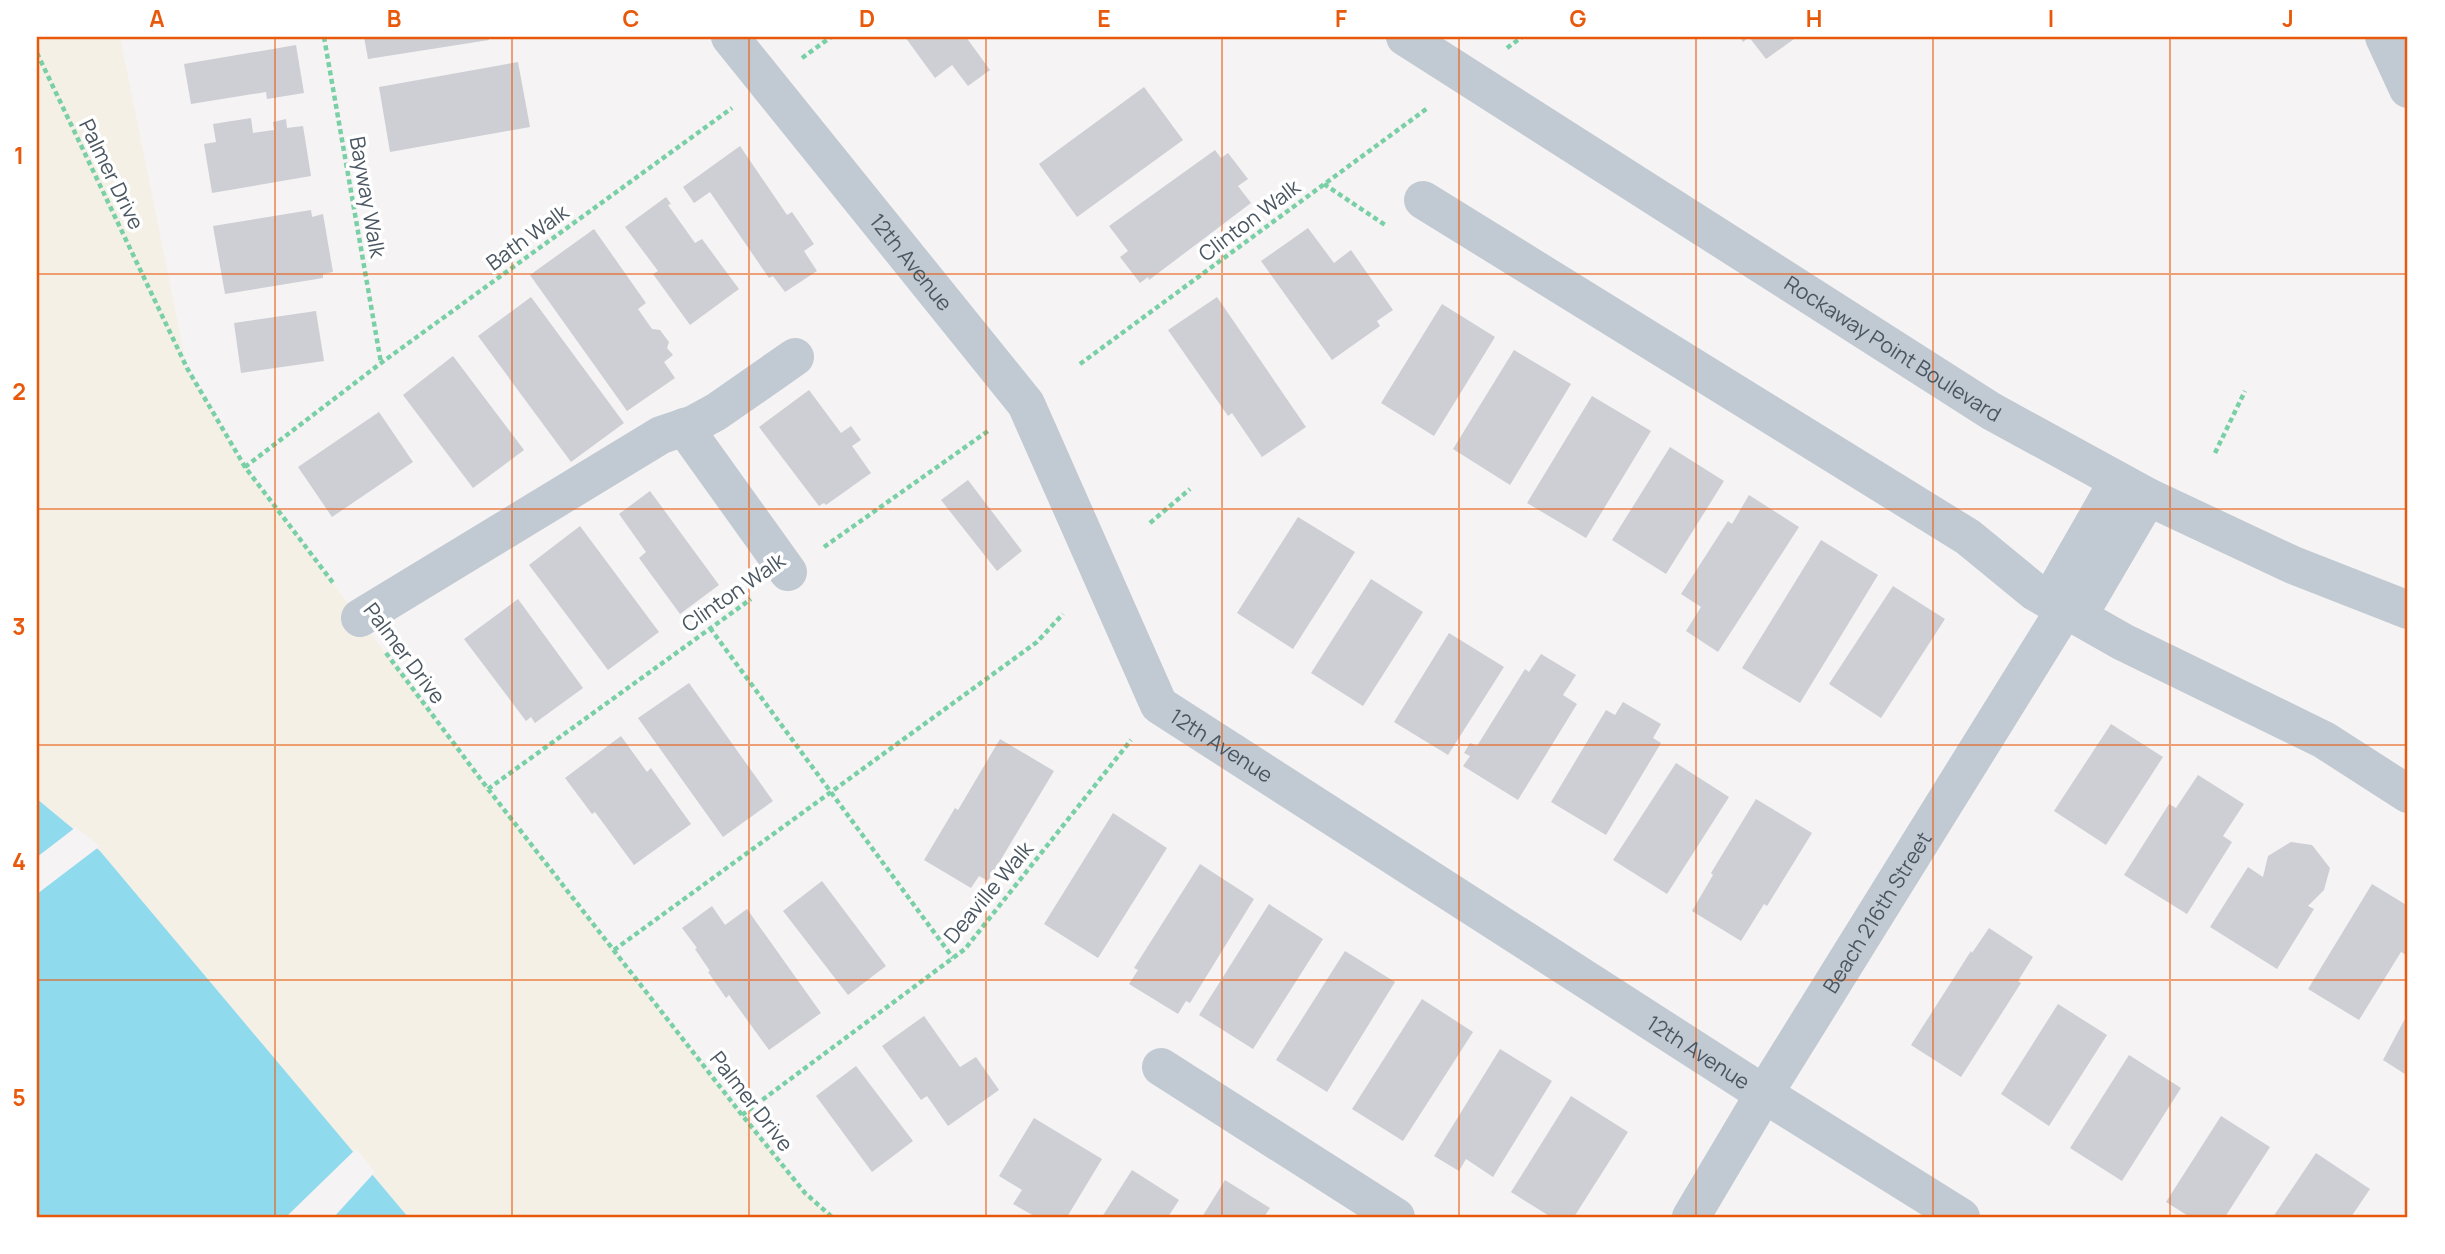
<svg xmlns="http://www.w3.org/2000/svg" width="2445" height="1254" font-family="Manrope,sans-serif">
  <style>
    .sand { fill: #f5f0e5 }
    .water { fill: #90daee }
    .pier { fill: #f5f3f3 }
    .building { fill: #cdcfd5 }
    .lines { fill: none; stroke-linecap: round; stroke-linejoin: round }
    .path { stroke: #7ad0a6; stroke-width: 4.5; stroke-dasharray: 5 3.5; stroke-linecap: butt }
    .minor { stroke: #c1cad2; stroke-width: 38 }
    .grid { fill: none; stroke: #e8590c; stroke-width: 2; stroke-opacity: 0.55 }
    .labels { text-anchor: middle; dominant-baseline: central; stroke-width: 7; stroke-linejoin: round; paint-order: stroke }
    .street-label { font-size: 21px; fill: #4a5661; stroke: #fff }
    .neatline { fill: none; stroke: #e8590c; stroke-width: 2.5 }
    .grid-label { font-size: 23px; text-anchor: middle; font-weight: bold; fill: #e8590c }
  </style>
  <rect width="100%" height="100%" fill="#f5f3f3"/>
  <!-- sand -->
  <path class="sand" d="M 37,37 L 120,37 L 187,368 L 245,467 L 488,789 L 742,1115 L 805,1193 L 832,1217 L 408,1217 L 100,851 L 37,799 Z"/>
  <!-- water -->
  <path class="water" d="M 37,799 L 100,851 L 408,1217 L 37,1217 Z"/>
  <!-- pier -->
  <path class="pier" d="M 76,827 L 100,846 L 37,894 L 37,857 Z
    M 356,1149 L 375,1172 L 334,1217 L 286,1217 Z"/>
  <!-- building -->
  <path class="building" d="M 364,37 L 488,37 L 489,40 L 368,59 Z
    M 905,37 L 966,37 L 990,70 L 968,86 L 952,65 L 935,78 Z
    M 1740,37 L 1797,37 L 1766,59 L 1749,37 L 1743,42 Z
    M 296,45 L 304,93 L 267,99 L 266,92 L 191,104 L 184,64 Z
    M 518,62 L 530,127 L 390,152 L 379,87 Z
    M 1144,87 L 1183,140 L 1077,217 L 1039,164 Z
    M 251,118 L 253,133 L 274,130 L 273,122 L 286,119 L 287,128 L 303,126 L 311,176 L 212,193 L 204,144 L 216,142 L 213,124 Z
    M 740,146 L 787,215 L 792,212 L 814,244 L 804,251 L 817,271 L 785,292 L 773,276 L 769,278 L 710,192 L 694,203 L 683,187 Z
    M 1215,150 L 1221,158 L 1228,153 L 1248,179 L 1238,186 L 1251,203 L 1149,280 L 1148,277 L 1140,283 L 1120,257 L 1128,251 L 1109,226 Z
    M 666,197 L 671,204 L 668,205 L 695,243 L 702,239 L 739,289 L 690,325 L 653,274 L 658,271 L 625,227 Z
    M 311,210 L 312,217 L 323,214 L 333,272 L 323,274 L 323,278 L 225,294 L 213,226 Z
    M 1308,228 L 1334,263 L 1351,250 L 1393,310 L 1377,321 L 1380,326 L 1332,360 L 1261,261 Z
    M 594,229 L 646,303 L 638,309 L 652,329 L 660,330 L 669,342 L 667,348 L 673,355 L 664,362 L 675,378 L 627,411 L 530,275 Z
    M 531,297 L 624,423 L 571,462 L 478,336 Z
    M 1217,297 L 1306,427 L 1262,457 L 1232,413 L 1228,416 L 1168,330 Z
    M 1442,304 L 1495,337 L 1434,436 L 1381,403 Z
    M 316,311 L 324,361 L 241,373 L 234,323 Z
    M 1514,350 L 1571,384 L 1510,485 L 1453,449 Z
    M 453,356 L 524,450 L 473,488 L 403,395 Z
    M 809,390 L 841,433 L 851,426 L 861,440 L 852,446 L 871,473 L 826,505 L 824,503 L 819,506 L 759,427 Z
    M 1592,396 L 1651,431 L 1586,538 L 1527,503 Z
    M 379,412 L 413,462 L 332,517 L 298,467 Z
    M 1670,447 L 1724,481 L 1666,574 L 1612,540 Z
    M 968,480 L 1022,551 L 997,571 L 941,500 Z
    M 650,491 L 719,585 L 680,614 L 639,558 L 646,552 L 619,514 Z
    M 1749,495 L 1799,527 L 1718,652 L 1686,631 L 1701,607 L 1681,594 L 1728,521 L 1732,524 Z
    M 1298,517 L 1355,552 L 1293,649 L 1237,613 Z
    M 580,526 L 659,632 L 608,670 L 529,565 Z
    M 1821,540 L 1878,575 L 1800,703 L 1742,668 Z
    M 1371,579 L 1423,612 L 1363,706 L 1311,673 Z
    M 1893,586 L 1945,619 L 1881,718 L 1829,684 Z
    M 518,599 L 583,688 L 535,723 L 531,717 L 526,721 L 464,639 Z
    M 1449,633 L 1504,667 L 1448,755 L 1394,722 Z
    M 1541,654 L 1576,675 L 1563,695 L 1577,704 L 1518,800 L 1463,766 L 1470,756 L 1464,753 L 1470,743 L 1477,746 L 1525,669 L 1529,672 Z
    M 689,683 L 773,801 L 723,837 L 638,718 Z
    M 1623,702 L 1661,724 L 1653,738 L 1661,743 L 1606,835 L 1551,802 L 1606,710 L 1615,715 Z
    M 2111,724 L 2163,757 L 2106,845 L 2054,811 Z
    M 621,736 L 647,772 L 651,768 L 691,824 L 634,865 L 595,812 L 592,814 L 565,778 Z
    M 1000,739 L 1054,771 L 988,881 L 979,876 L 971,888 L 924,860 L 955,808 L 958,810 Z
    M 1676,763 L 1729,797 L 1667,894 L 1613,860 Z
    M 2198,775 L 2244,804 L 2223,836 L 2232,842 L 2187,914 L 2124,875 L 2169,804 L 2176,808 Z
    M 1756,799 L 1812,833 L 1767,906 L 1764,904 L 1741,941 L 1692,911 L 1713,875 L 1711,873 Z
    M 1113,813 L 1167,848 L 1098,958 L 1044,924 Z
    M 2291,842 L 2312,845 L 2330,868 L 2324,890 L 2308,906 L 2314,909 L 2277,969 L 2210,927 L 2248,867 L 2263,877 L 2268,856 Z
    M 1200,864 L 1254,899 L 1190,1003 L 1186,1001 L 1178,1014 L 1129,984 L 1138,970 L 1134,968 Z
    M 822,881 L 886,966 L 848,995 L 783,911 Z
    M 2372,884 L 2408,906 L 2408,956 L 2401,952 L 2359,1020 L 2308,989 Z
    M 1269,904 L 1323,939 L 1253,1049 L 1199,1015 Z
    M 712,906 L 725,925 L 747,909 L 821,1013 L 769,1050 L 729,995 L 726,998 L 708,972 L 710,971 L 695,949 L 697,948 L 682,928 Z
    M 1989,928 L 2033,957 L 2018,981 L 2021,983 L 1961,1077 L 1911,1045 L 1971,951 L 1972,953 Z
    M 1345,951 L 1395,982 L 1327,1092 L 1276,1060 Z
    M 1422,999 L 1473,1032 L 1403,1141 L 1352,1109 Z
    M 2058,1004 L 2107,1035 L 2049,1126 L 2001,1094 Z
    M 2408,1013 L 2408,1076 L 2383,1060 Z
    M 924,1016 L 960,1067 L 976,1057 L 999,1090 L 948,1126 L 927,1096 L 921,1100 L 882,1046 Z
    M 1500,1049 L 1552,1081 L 1493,1177 L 1466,1159 L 1459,1171 L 1434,1156 Z
    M 2129,1055 L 2181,1088 L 2122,1181 L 2070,1148 Z
    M 856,1066 L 913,1141 L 872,1172 L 816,1096 Z
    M 1571,1096 L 1628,1132 L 1574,1217 L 1551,1217 L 1511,1192 Z
    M 2221,1116 L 2270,1147 L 2225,1217 L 2190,1217 L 2166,1202 Z
    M 1034,1118 L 1102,1159 L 1067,1217 L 1036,1217 L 1013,1204 L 1022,1190 L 999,1176 Z
    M 2316,1153 L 2370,1189 L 2351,1217 L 2273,1217 Z
    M 1132,1170 L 1179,1200 L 1168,1217 L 1102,1217 Z
    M 1225,1180 L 1270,1208 L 1264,1217 L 1202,1217 Z"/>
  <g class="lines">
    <!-- path -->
    <path class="path" d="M 324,37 L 381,363
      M 1507,48 L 1522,37
      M 37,53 L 187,368 L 245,467 L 334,584
      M 802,58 L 831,37
      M 1324,184 L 1385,225
      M 1080,364 L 1429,107
      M 2215,453 L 2245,391
      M 245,467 L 381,363 L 732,108
      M 1150,523 L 1190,489
      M 824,547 L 988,431
      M 710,628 L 953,958
      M 386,653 L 488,789 L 742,1115 L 805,1193 L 832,1217
      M 488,789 L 751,599
      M 614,950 L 1037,642 L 1063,614
      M 742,1115 L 965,949 L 1131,740"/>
    <!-- minor -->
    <g class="minor">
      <path id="s1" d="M 730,37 L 1026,404 L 1159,705 L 1764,1094 L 1961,1217"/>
      <path id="s2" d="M 1405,37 L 1991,411 L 2148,497 L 2293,565 L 2408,610"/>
      <path d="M 2384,37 L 2408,89"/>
      <path d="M 1423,200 L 1968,537 L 2035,592 L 2123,642 L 2324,740 L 2408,794"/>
      <path d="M 684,427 L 788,572"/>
      <path d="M 2065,609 L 2058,586 L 2118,481"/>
      <path d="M 360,618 L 661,435 L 694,424 L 716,412 L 795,357"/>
      <path d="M 1161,1067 L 1396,1217"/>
      <path id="s3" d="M 1691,1217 L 1764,1094 L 2065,609 L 2086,603 L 2148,497"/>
    </g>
  </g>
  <!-- grid -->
  <path class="grid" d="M 275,37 L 275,1217M 512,37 L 512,1217M 749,37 L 749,1217M 986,37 L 986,1217M 1222,37 L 1222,1217M 1459,37 L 1459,1217M 1696,37 L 1696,1217M 1933,37 L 1933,1217M 2170,37 L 2170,1217M 37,274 L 2408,274M 37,509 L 2408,509M 37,745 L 2408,745M 37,980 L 2408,980"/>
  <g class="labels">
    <!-- street labels -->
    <g class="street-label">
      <text transform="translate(112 174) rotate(64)">Palmer Drive</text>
      <text transform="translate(368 197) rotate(80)">Bayway Walk</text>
      <text transform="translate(1249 220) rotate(-37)">Clinton Walk</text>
      <text transform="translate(527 237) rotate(-36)">Bath Walk</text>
      <text stroke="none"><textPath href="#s1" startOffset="289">12th Avenue</textPath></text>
      <text stroke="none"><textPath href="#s2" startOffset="579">Rockaway Point Boulevard</textPath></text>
      <text transform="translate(733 592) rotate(-35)">Clinton Walk</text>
      <text transform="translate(405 653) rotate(53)">Palmer Drive</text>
      <text stroke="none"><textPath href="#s1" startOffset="875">12th Avenue</textPath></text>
      <text transform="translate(988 892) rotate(-50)">Deaville Walk</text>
      <text stroke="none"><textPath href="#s3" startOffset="357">Beach 216th Street</textPath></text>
      <text stroke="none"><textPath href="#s1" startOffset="1442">12th Avenue</textPath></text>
      <text transform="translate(752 1101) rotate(52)">Palmer Drive</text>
    </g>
  </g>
  <!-- border -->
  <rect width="2445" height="1254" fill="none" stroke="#ffffff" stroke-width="77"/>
  <rect x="38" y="38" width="2368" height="1178" class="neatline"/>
  <g class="grid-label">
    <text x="157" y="27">A</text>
    <text x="394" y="27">B</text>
    <text x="631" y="27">C</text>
    <text x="867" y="27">D</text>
    <text x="1104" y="27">E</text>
    <text x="1341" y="27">F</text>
    <text x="1578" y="27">G</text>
    <text x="1814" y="27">H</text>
    <text x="2051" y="27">I</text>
    <text x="2288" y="27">J</text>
    <text x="19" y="164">1</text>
    <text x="19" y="400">2</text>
    <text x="19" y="635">3</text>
    <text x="19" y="870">4</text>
    <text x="19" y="1106">5</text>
  </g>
</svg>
